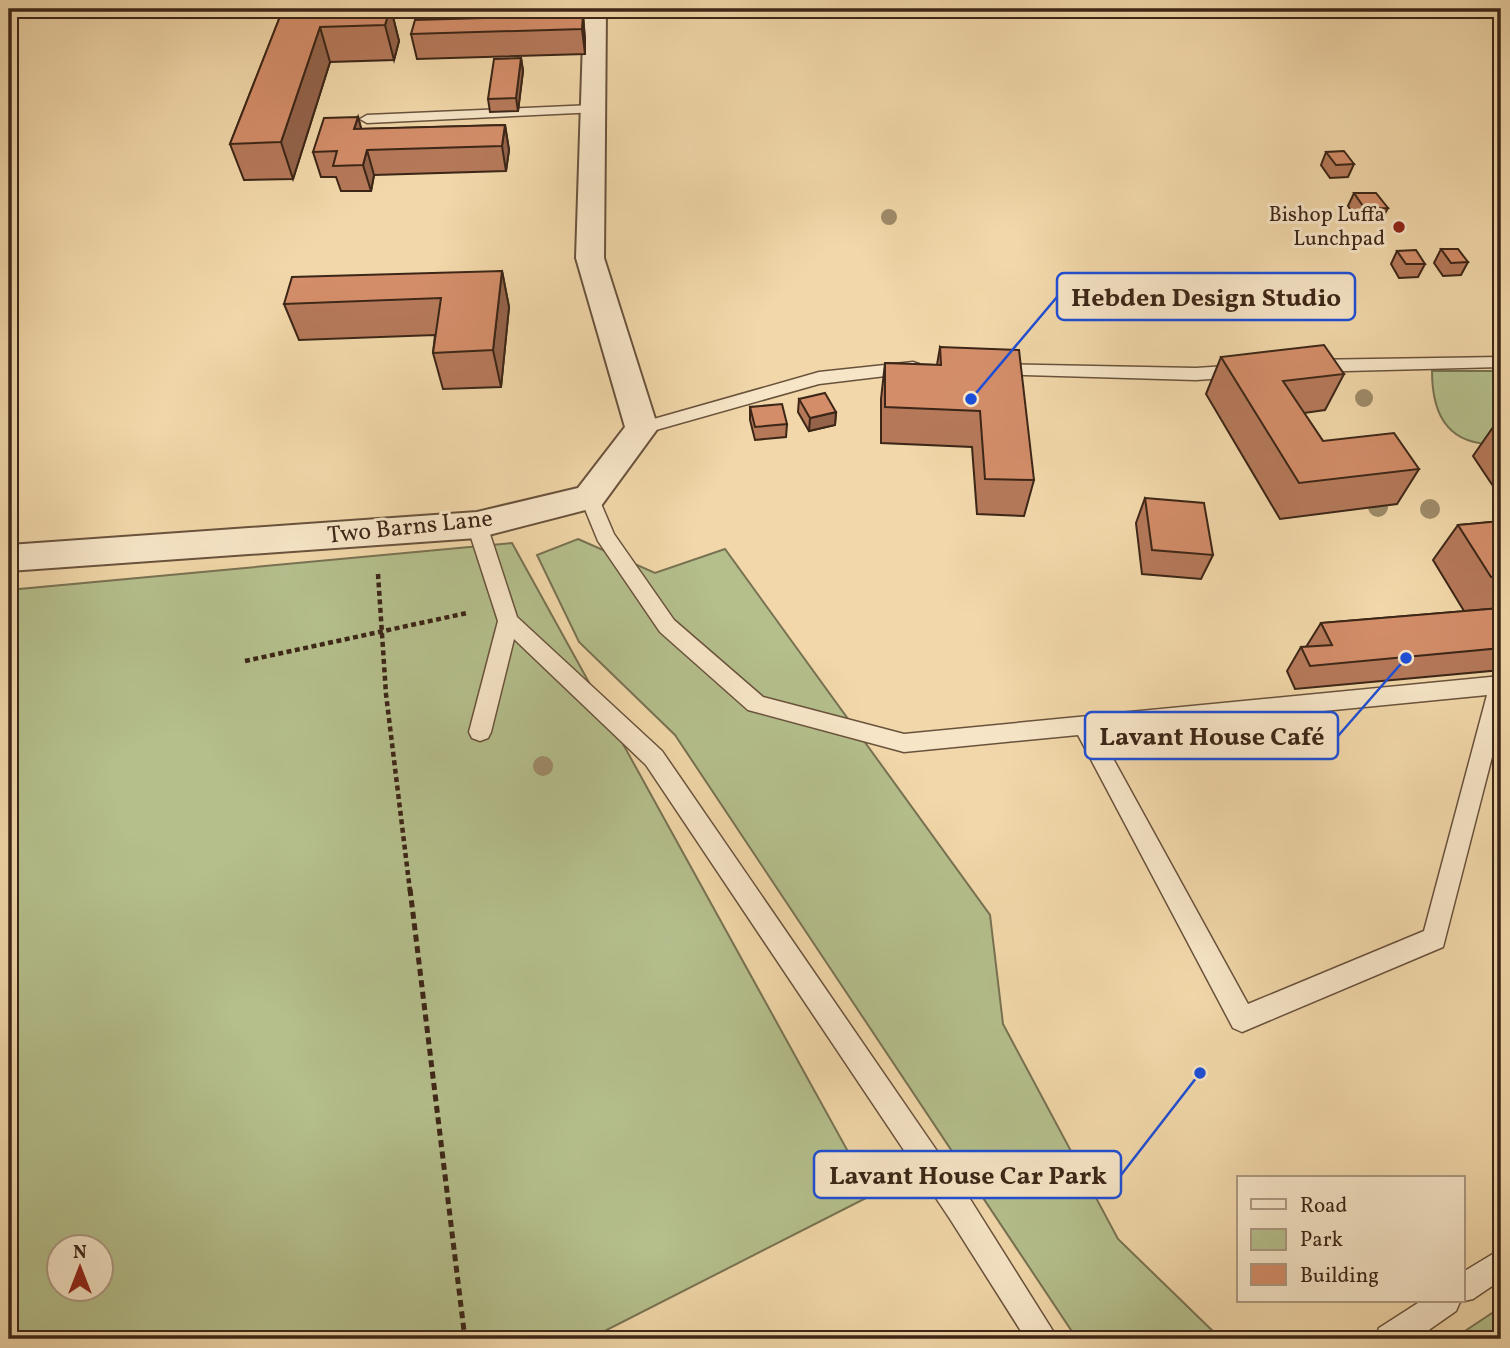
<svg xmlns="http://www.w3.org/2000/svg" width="1510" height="1348" font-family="Vollkorn,serif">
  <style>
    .green { fill: #b4bf8c; stroke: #787252; stroke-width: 2; fill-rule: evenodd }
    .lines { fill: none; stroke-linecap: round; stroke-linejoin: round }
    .service-casing { stroke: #69523c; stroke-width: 3 }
    .minor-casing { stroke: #69523c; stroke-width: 4 }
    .path-far1 { stroke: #3c2617; stroke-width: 4.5; stroke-dasharray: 5 3.5; stroke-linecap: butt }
    .path { stroke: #3c2617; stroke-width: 5; stroke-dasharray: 7 4.5; stroke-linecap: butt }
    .service { fill: #f6e5c7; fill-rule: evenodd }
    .minor { fill: #f6e5c7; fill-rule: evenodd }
    .tree { fill: #9e8b69 }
    .wall { fill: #b5795a; stroke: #3c2617; stroke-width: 2 }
    .shaded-wall { fill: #94634a; stroke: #3c2617; stroke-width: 2 }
    .building { fill: #d38d69; stroke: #3c2617; stroke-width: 2 }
    .poi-dot { fill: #8f2418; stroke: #f6e5c7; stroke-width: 2.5 }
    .labels { text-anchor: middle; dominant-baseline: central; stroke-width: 6; stroke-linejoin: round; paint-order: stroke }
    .far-poi-label { font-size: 21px; fill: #3c2617; stroke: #f6e5c7; text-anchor: end }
    .street-label { font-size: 24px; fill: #3c2617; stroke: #f6e5c7 }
    .leader { fill: none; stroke: #1d4ed8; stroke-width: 2.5 }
    .callout-dot { fill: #1d4ed8; stroke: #f6e5c7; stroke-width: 2.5 }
    .callout { fill: #f6e5c7; stroke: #1d4ed8; stroke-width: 2.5 }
    .callout-label { font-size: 26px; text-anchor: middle; font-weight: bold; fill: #3c2617 }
  </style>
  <rect width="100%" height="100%" fill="#f1d7a9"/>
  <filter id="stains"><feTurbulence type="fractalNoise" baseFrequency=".00286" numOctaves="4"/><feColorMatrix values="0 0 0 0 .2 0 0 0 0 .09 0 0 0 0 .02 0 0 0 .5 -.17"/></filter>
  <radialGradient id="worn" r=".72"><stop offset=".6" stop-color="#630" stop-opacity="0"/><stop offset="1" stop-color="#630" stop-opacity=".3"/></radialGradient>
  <!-- green -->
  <path class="green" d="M 1432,371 L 1501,371 L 1501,444 C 1451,447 1432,419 1432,371 Z
    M 578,539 L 655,573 L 725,549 L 990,915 L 1003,1024 L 1118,1239 L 1221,1339 L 1077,1339 L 675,735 L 579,642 L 537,555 Z
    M 512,543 L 872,1195 L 589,1339 L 9,1339 L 9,590 ZM 60,1246 L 102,1246 L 102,1288 L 60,1288 Z
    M 1501,1307 L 1501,1339 L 1453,1339 Z"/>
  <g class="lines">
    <defs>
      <path id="service" d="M 408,9 C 419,8 424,14 434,15 C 447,18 463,12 473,20 C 457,32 421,23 408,9 Z
        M 595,10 L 599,11 L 599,17 L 523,22 L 517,18 L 523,14 Z
        M 593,105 L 598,106 L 598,112 L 367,123 L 360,119 L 367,115 Z
        M 1501,357 L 1501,367 L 1308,372 L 1300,366 L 1308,360 Z
        M 913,362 L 919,364 L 921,368 L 919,372 L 819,384 L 642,434 L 633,428 L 636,424 L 819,372 Z
        M 994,364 L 1196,368 L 1241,365 L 1250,371 L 1241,377 L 1196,380 L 988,374 L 986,370 Z
        M 589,490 L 596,492 L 614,534 L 674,620 L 763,697 L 904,734 L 1501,676 L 1501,722 L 1443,947 L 1242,1032 L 1233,1028 L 1078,735 L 904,752 L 748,710 L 660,632 L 598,541 L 580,497 ZM 1487,695 L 1424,931 L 1248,1004 L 1099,733 Z
        M 477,518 L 487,525 L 517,617 L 662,751 L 970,1199 L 1058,1339 L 1026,1339 L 950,1219 L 646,765 L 514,639 L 491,732 L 488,738 L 480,741 L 472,738 L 469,732 L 498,621 L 467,525 Z
        M 1501,1249 L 1501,1280 L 1473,1299 L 1460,1302 L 1456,1311 L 1416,1339 L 1375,1339 L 1379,1328 L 1421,1301 L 1463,1301 L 1463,1272 Z"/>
      <path id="minor" d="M 584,9 L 606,9 L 604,258 L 658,428 L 601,506 L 477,538 L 9,571 L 9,545 L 477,512 L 578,488 L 625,427 L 576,258 Z"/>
    </defs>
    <!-- service casing -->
    <use href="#service" class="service-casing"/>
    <!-- minor casing -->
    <use href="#minor" class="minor-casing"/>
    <!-- path-far1 -->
    <path class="path-far1" d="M 378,574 L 386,694 L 410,891
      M 245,661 L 467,613"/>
    <!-- path -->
    <path class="path" d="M 410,889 L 465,1339"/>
    <!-- service -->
    <use href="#service" class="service"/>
    <!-- minor -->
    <use href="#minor" class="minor"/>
  </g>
  <!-- trees -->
  <g class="tree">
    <circle cx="889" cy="217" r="8"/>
    <circle cx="1364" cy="398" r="9"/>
    <circle cx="1378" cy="507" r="10"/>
    <circle cx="1430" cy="509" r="10"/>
    <circle cx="543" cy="766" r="10"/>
  </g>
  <!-- wall -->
  <path class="wall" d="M 283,9 L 391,9 L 399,41 L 394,60 L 330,62 L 293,179 L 244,180 L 230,144 Z
    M 466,9 L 534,9 L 534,15 L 480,18 L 583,15 L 585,40 L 585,54 L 417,59 L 411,34 L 468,18 Z
    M 521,58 L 523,71 L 518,111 L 490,112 L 488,99 Z
    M 358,117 L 361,129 L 505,125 L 509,150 L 506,171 L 374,175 L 371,191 L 341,191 L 336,177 L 321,177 L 313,152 Z
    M 1326,152 L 1354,164 L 1348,177 L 1330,178 L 1321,165 Z
    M 1354,193 L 1388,208 L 1381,221 L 1359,222 L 1348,206 Z
    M 1441,249 L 1468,262 L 1461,275 L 1443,276 L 1434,263 Z
    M 1397,251 L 1425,264 L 1418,277 L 1399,278 L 1391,264 Z
    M 502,271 L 509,307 L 501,387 L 443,389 L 433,353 L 435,335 L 299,340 L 284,304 Z
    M 940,347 L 1034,480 L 1024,516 L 977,514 L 972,447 L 881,443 L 881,399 L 885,363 L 937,365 Z
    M 1221,357 L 1344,374 L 1325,410 L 1304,413 L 1323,441 L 1419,469 L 1397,504 L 1280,519 L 1206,394 Z
    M 799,399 L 836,412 L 835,425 L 809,431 L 798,412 Z
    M 750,407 L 787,424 L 786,437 L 755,440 L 750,420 Z
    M 1498,420 L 1501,420 L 1501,486 L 1493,486 L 1473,456 Z
    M 1145,498 L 1213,555 L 1201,579 L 1142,574 L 1136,523 Z
    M 1501,521 L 1501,608 L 1464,611 L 1433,560 L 1458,525 Z
    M 1501,608 L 1501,670 L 1295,689 L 1287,671 L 1301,647 L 1306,647 L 1321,623 Z"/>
  <!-- shaded-wall -->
  <path class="shaded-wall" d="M 390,9 L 391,9 L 399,41 L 394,60 L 385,25 Z
    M 583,15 L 585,40 L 585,54 L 582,29 Z
    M 320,27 L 330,62 L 293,179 L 281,142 Z
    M 521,58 L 523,71 L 518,111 L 516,98 Z
    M 358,117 L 365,142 L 354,129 Z
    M 505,125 L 509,150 L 506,171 L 502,146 Z
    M 367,150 L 374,175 L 371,191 L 363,165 Z
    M 502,271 L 509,307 L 501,387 L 493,350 Z
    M 836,412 L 835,425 L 809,431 L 810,418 Z"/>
  <!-- building -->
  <path class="building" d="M 283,9 L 390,9 L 385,25 L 320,27 L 281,142 L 230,144 Z
    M 583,15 L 582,29 L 411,34 L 415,20 Z
    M 521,58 L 516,98 L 488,99 L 494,59 Z
    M 358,117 L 354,129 L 505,125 L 502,146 L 367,150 L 363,165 L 333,166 L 337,151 L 313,152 L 324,118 Z
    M 1344,151 L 1354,164 L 1336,165 L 1326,152 Z
    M 1354,193 L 1376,193 L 1388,208 L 1365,209 Z
    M 1441,249 L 1458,249 L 1468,262 L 1451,263 Z
    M 1416,250 L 1425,264 L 1406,264 L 1397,251 Z
    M 502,271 L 493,350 L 433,353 L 441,298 L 284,304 L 292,277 Z
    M 1324,345 L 1344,374 L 1283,381 L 1323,441 L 1394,433 L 1419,469 L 1299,483 L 1221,357 Z
    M 940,347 L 1019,350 L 1034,480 L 985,479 L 980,411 L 885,407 L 885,363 L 941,365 Z
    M 825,393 L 836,412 L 810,418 L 799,399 Z
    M 782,404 L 787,424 L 755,427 L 750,407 Z
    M 1145,498 L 1204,503 L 1213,555 L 1152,550 Z
    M 1501,521 L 1501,576 L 1491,577 L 1458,525 Z
    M 1501,608 L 1501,648 L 1310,666 L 1301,647 L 1332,645 L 1321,623 Z"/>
  <!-- markers -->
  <circle class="poi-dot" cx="1399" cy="227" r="7"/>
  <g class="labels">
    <!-- far-poi labels -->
    <g class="far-poi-label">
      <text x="1385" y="215">Bishop Luffa<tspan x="1385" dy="24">Lunchpad</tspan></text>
    </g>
    <!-- street labels -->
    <g class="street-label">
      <text transform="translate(410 528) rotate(-6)">Two Barns Lane</text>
    </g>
  </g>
  <!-- callouts -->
  <path class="leader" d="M971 399L1057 297M1406 658L1338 736M1200 1073L1121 1175"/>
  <g class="callout-dot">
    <circle cx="971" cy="399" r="7"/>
    <circle cx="1406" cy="658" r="7"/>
    <circle cx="1200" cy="1073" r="7"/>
  </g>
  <g class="callout">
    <rect x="1057" y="273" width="298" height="47" rx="7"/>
    <rect x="1085" y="712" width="253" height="47" rx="7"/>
    <rect x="814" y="1151" width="307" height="47" rx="7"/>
  </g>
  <g class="callout-label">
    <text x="1206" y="306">Hebden Design Studio</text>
    <text x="1212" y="745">Lavant House Café</text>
    <text x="968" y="1184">Lavant House Car Park</text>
  </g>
  <!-- margin -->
  <rect width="1510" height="1348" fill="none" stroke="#f1d7a9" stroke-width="35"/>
  <rect x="10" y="10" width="1489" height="1327" fill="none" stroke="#3c2617" stroke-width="3.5"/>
  <rect x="18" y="18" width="1475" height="1313" fill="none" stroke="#3c2617" stroke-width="2"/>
  <!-- legend -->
  <rect x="1237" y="1176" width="228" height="126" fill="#f6e5c7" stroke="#ac9981" stroke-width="2"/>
  <rect x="1251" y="1199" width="35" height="10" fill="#f6e5c7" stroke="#ac9981" stroke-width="2"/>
  <text x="1300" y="1212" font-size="21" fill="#3c2617">Road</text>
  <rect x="1251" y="1229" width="35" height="21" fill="#b4bf8c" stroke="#ac9981" stroke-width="2"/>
  <text x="1300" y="1246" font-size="21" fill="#3c2617">Park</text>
  <rect x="1251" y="1264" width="35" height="21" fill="#d38d69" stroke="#ac9981" stroke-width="2"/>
  <text x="1300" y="1282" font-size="21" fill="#3c2617">Building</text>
  <!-- north arrow -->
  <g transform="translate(80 1268)"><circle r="33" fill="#f6e5c7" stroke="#ac9981" stroke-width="2"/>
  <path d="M0-5L12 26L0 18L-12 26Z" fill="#8f2418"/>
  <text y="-10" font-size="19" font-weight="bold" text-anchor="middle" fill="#3c2617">N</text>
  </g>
  <rect width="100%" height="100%" filter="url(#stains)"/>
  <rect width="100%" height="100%" fill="url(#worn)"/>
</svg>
